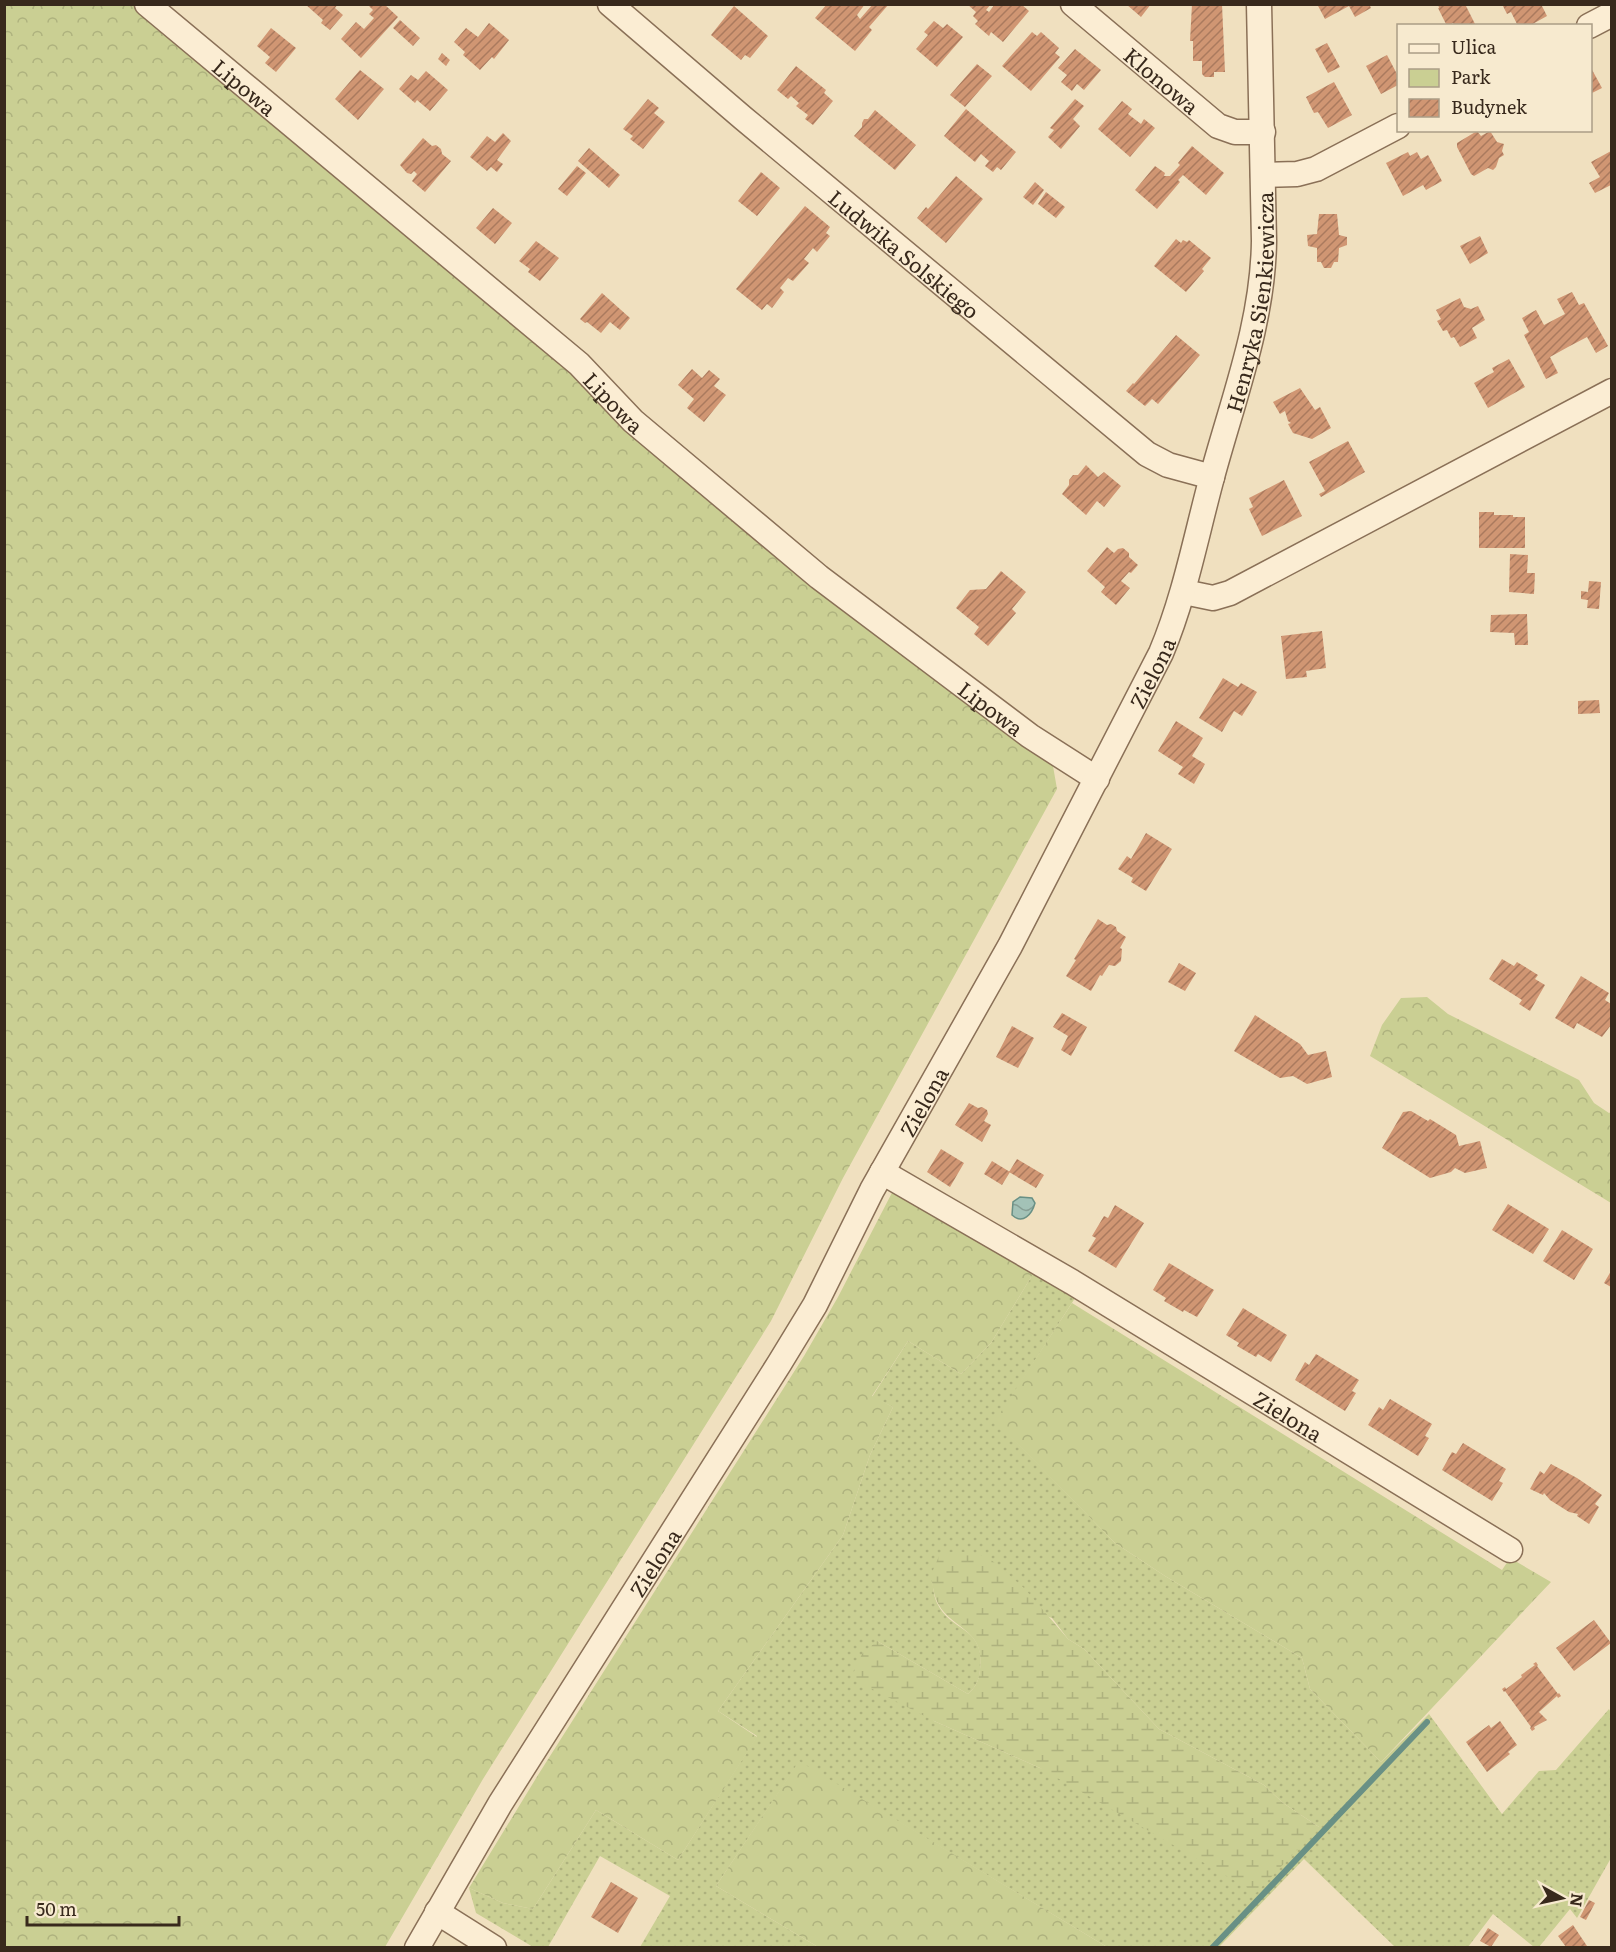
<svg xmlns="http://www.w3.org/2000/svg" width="1616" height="1952" font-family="Literata,serif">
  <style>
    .green { fill: url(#green-dots); fill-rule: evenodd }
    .forest { fill: url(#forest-crowns) }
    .wetland { fill: url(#wetland-marsh) }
    .water { fill: url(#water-waves); stroke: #699085; stroke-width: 1.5 }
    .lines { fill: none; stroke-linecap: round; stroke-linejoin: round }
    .stream { stroke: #699085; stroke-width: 6 }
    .building { fill: url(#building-hatch) }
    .street-casing { stroke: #8a7057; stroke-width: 27 }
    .street { stroke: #fbedd3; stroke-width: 24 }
    .labels { text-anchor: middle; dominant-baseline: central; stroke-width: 6; stroke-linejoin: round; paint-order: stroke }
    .street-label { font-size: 21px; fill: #38291c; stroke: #f7eacf }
  </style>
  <defs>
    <pattern id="green-dots" width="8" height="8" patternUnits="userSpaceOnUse" patternTransform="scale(1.5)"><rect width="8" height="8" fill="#cacf93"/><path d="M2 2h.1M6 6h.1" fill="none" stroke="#aeb27e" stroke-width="1.8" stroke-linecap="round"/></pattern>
    <pattern id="forest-crowns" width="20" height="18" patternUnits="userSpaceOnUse" patternTransform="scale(1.5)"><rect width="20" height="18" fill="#cacf93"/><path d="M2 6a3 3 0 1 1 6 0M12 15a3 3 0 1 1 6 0" fill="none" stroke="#aeb27e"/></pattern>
    <pattern id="wetland-marsh" width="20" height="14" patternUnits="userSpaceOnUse" patternTransform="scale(1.5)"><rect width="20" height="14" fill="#cacf93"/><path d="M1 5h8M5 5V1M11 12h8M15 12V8" fill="none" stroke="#aeb27e"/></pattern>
    <pattern id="water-waves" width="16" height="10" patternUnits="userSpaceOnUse" patternTransform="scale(1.5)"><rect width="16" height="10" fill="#a3c2b7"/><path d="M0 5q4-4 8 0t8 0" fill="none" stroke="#869e94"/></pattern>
    <pattern id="building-hatch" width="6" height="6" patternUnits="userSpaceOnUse" patternTransform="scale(1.5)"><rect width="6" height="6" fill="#d09673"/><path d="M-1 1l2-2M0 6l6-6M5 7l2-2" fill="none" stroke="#aa7a5e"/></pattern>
  </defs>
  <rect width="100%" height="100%" fill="#f0e0bf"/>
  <!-- green -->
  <path class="green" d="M 1036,1269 L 1077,1295 L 996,1421 L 1115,1543 L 1165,1576 L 1302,1658 L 1310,1689 L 1381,1762 L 1429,1714 L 1502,1814 L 1539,1771 L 1556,1770 L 1609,1709 L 1611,1713 L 1611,1858 L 1577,1918 L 1570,1909 L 1539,1947 L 1534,1947 L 1493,1914 L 1468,1947 L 1395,1947 L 1304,1859 L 1219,1947 L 1107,1947 L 799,1762 L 716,1886 L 818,1947 L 640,1947 L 670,1896 L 600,1856 L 548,1947 L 533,1947 L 476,1913 L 469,1888 L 503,1903 L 533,1909 L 596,1810 L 678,1860 L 757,1736 L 718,1711 L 843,1535 L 870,1455 L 893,1407 L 872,1397 L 908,1341 L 961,1374 L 991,1343 ZM 932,1575 L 1052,1618 L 1068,1639 L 1084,1649 L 1159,1729 L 1264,1785 L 1283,1803 L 1319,1827 L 1040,1768 L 934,1721 L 877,1641 L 968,1694 C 976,1687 979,1680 980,1670 C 986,1626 951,1633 937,1603 C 933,1595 933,1584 932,1575 Z"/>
  <!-- forest -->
  <path class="forest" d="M 5,5 L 133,5 L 595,391 L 1053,766 L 1057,789 L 843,1178 L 771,1321 L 483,1779 L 385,1947 L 5,1948 Z
    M 1427,997 L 1448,1014 L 1579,1080 L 1594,1103 L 1609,1113 L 1611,1112 L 1611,1203 L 1370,1056 L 1382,1025 L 1401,998 Z
    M 896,1185 L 1036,1269 L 991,1343 L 961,1374 L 908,1341 L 872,1396 L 893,1407 L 870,1455 L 843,1535 L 718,1711 L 757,1737 L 678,1860 L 596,1810 L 533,1909 L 503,1903 L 469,1888 L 538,1775 L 804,1356 L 838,1297 Z
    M 1072,1303 L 1502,1570 L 1510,1558 L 1551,1582 L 1381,1762 L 1310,1689 L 1302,1658 L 1165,1576 L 1115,1543 L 995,1421 Z
    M 799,1761 L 1107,1947 L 818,1947 L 716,1886 Z"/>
  <!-- wetland -->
  <path class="wetland" d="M 952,1552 L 971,1552 L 989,1558 L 1024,1588 L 1068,1639 L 1084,1649 L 1159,1729 L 1264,1785 L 1283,1803 L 1319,1827 L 1256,1893 L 1040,1768 L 934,1721 L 851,1678 L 862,1654 L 877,1641 L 968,1694 C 976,1687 979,1680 980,1669 C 986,1624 943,1630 934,1593 C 933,1587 931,1579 932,1574 C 933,1568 937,1562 939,1556 Z"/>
  <!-- water -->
  <path class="water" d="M 1020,1197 L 1032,1198 L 1035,1203 C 1032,1214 1023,1225 1012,1215 L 1013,1202 Z"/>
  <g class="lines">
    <!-- stream -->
    <path class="stream" d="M 1212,1948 L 1427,1722"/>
  </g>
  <!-- building -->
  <path class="building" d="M 305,4 L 338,4 L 335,8 L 343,15 L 330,30 L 321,23 L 323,20 Z
    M 370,4 L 384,4 L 398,17 L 361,58 L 341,39 L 356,22 L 364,29 L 374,18 L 369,14 L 373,10 L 369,6 Z
    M 827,4 L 865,4 L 857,15 L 860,19 L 873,4 L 889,4 L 869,27 L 872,30 L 855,51 L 815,18 Z
    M 967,4 L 991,4 L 986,10 L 989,12 L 995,4 L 1021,4 L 1029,11 L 1003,42 L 991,32 L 989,36 L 975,24 L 978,21 L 973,16 L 976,12 Z
    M 1126,4 L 1151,4 L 1141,17 Z
    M 1192,4 L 1222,4 L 1225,72 L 1214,72 L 1214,77 L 1205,77 L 1202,74 L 1202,61 L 1193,61 L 1193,41 L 1190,41 Z
    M 1317,4 L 1369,4 L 1371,8 L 1355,17 L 1349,6 L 1325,19 Z
    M 1438,4 L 1465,4 L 1476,26 L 1455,26 L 1453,23 L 1447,26 L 1438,8 L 1439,8 Z
    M 1502,4 L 1541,4 L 1547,16 L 1529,26 L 1518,26 L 1511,12 L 1507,14 Z
    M 734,6 L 768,36 L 750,58 L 745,55 L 741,60 L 711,35 Z
    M 400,20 L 420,38 L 413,46 L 393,28 Z
    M 934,21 L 943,28 L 947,24 L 963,37 L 937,67 L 916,49 L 928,35 L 924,32 Z
    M 489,23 L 509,40 L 494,59 L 492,57 L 480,70 L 463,55 L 465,52 L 454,42 L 466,28 L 478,37 Z
    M 271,28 L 296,48 L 276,72 L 265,63 L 270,57 L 257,46 Z
    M 1032,32 L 1037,36 L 1041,32 L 1059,48 L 1055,53 L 1060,57 L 1031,91 L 1002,66 Z
    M 1327,43 L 1340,67 L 1328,73 L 1315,49 Z
    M 1075,49 L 1101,70 L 1084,90 L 1077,84 L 1072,91 L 1061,82 L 1067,75 L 1058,68 Z
    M 442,53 L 450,60 L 446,66 L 438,59 Z
    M 1387,55 L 1398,76 L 1398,85 L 1381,94 L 1366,66 Z
    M 977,64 L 992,76 L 965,107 L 950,95 Z
    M 796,66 L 826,90 L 824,93 L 833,101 L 813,125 L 805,119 L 808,115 L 796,106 L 799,103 L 791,96 L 788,99 L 777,90 Z
    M 1590,66 L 1602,88 L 1590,94 Z
    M 360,70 L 384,89 L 358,120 L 335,99 Z
    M 426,71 L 448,90 L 430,111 L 417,100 L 415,103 L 399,89 L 411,75 L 418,80 Z
    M 1334,82 L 1352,115 L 1328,128 L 1318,112 L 1314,113 L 1306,97 Z
    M 648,99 L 659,108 L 654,113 L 665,122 L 643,149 L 630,139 L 633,136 L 623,129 Z
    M 1075,99 L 1084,106 L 1073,119 L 1080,126 L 1061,149 L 1048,137 L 1054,130 L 1050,128 Z
    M 1122,101 L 1132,109 L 1128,114 L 1141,124 L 1144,119 L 1155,128 L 1130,157 L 1098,129 Z
    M 966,109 L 1016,152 L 1001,170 L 997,167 L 993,172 L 985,166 L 989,161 L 981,154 L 975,162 L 944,136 Z
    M 875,110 L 916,145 L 895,170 L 854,136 L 862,127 L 862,123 L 864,119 L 868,119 Z
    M 1477,131 L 1481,136 L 1490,131 L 1497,142 L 1504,144 L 1502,151 L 1504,155 L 1499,158 L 1496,167 L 1493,170 L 1488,168 L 1474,176 L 1471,174 L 1457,147 L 1457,143 Z
    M 503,133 L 511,141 L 497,160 L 503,164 L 497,172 L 491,167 L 487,171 L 470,157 L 487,136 L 495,142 Z
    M 423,138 L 432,146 L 436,145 L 441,149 L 442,154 L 451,161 L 425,192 L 412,181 L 417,174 L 414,171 L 411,174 L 407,173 L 400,165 Z
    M 1192,146 L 1224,173 L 1206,195 L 1183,175 L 1178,180 L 1180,182 L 1157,209 L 1135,190 L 1155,166 L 1165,173 L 1164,176 L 1170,176 L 1180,165 L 1178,163 Z
    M 589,148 L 620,175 L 609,188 L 578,161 Z
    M 1611,151 L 1611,185 L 1595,193 L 1589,183 L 1600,177 L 1591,162 Z
    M 1408,152 L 1410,156 L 1417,152 L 1421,159 L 1428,155 L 1442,181 L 1426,190 L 1423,185 L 1403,196 L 1386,163 Z
    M 577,166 L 586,173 L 567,196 L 558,189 Z
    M 761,172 L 780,188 L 757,216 L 738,201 Z
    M 956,176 L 983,199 L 946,243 L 917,218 L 926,207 L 928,209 Z
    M 1035,182 L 1044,190 L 1033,205 L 1023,197 Z
    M 1046,192 L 1065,207 L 1056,218 L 1038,204 Z
    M 805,206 L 830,227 L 826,233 L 830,236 L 817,252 L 813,248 L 804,259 L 809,263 L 793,281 L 788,278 L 780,288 L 784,292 L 772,308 L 767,304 L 762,310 L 736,289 Z
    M 493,208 L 512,223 L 495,244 L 476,228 Z
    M 1319,214 L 1337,214 L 1339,235 L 1347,237 L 1347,245 L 1339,248 L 1338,262 L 1334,262 L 1331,268 L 1324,268 L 1321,262 L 1317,262 L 1317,248 L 1308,246 L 1307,235 L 1317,234 Z
    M 1480,236 L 1488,253 L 1470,264 L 1460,246 Z
    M 1176,239 L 1181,243 L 1183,240 L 1187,242 L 1189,240 L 1211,258 L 1202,269 L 1204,271 L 1186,292 L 1154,266 Z
    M 536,241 L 559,258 L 540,281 L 528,272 L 530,269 L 519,261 Z
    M 1572,292 L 1579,305 L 1584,303 L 1608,346 L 1596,353 L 1587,337 L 1568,347 L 1550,357 L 1558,373 L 1546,379 L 1524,335 L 1529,332 L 1522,318 L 1536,310 L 1544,325 L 1565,314 L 1557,299 Z
    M 602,293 L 630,318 L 620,330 L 610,322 L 601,333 L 587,322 L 585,323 L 580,319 Z
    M 1460,298 L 1464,307 L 1471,309 L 1478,306 L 1485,320 L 1472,328 L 1477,338 L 1460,347 L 1454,337 L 1451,338 L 1447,330 L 1443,331 L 1437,321 L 1441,319 L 1436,310 Z
    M 1176,335 L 1200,355 L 1158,404 L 1152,399 L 1145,406 L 1126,391 L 1133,383 L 1134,384 Z
    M 1509,359 L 1525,387 L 1488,408 L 1474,383 L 1494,372 L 1492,368 Z
    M 692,369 L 702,378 L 709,370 L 720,379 L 714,386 L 726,395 L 704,422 L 687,408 L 694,399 L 678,385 Z
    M 1300,388 L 1315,410 L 1320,407 L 1331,428 L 1312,439 L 1293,433 L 1288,424 L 1291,423 L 1288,421 L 1285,411 L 1280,414 L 1273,402 Z
    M 1348,441 L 1365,472 L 1321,497 L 1319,494 L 1325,491 L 1309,462 Z
    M 1086,465 L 1098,477 L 1104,472 L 1121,486 L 1104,507 L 1097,501 L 1086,515 L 1062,494 L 1069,485 L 1069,480 L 1073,475 L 1078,475 Z
    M 1284,480 L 1302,516 L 1262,536 L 1249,509 L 1253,507 L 1249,498 Z
    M 1479,512 L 1494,512 L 1494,515 L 1513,515 L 1513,517 L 1525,517 L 1525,548 L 1479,548 Z
    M 1107,547 L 1114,553 L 1118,549 L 1123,548 L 1129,553 L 1129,557 L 1138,565 L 1131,573 L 1129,572 L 1121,581 L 1130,588 L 1116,605 L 1101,592 L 1105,587 L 1087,571 Z
    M 1510,554 L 1528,555 L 1527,573 L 1535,573 L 1534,594 L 1509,592 Z
    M 1001,571 L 1026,592 L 1012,609 L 1016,613 L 988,646 L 974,634 L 979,627 L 956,608 L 970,590 L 986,589 Z
    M 1589,581 L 1601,582 L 1599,609 L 1587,608 L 1588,600 L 1581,599 L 1581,591 L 1588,592 Z
    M 1527,614 L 1528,645 L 1515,645 L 1514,633 L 1490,632 L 1491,615 Z
    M 1322,631 L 1326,668 L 1306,671 L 1307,677 L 1286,679 L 1281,636 Z
    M 1223,678 L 1238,687 L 1241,683 L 1257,692 L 1242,716 L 1234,711 L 1222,732 L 1199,718 Z
    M 1599,700 L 1600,713 L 1578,714 L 1578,701 Z
    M 1176,721 L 1203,738 L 1192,756 L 1205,764 L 1194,784 L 1178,774 L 1183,767 L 1158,751 Z
    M 1146,833 L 1172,849 L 1146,891 L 1131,882 L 1133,878 L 1118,869 L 1127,856 L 1131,859 Z
    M 1098,919 L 1107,925 L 1111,924 L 1116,927 L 1117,931 L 1126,937 L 1120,948 L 1122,949 L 1121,961 L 1115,966 L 1109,965 L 1102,976 L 1100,975 L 1091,991 L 1066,976 L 1076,960 L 1074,959 Z
    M 1502,959 L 1514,966 L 1517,962 L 1538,975 L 1535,979 L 1545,985 L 1530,1011 L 1519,1004 L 1522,1000 L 1489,979 Z
    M 1179,963 L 1196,973 L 1185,991 L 1168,982 Z
    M 1581,976 L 1609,993 L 1605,1000 L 1611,1004 L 1611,1025 L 1602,1037 L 1577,1023 L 1574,1029 L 1555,1018 Z
    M 1062,1013 L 1087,1027 L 1071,1056 L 1061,1050 L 1068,1036 L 1053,1027 Z
    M 1255,1015 L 1300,1044 L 1308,1055 L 1326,1051 L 1332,1077 L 1307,1084 L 1293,1076 L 1280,1078 L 1234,1051 Z
    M 1012,1026 L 1034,1038 L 1018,1068 L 996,1057 Z
    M 969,1103 L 978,1108 L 982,1107 L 987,1110 L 988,1114 L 984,1121 L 991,1125 L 982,1142 L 955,1125 Z
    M 1411,1111 L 1428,1121 L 1430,1119 L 1456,1135 L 1459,1146 L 1480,1141 L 1487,1168 L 1465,1173 L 1455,1168 L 1451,1172 L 1430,1178 L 1382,1148 L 1403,1112 Z
    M 941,1149 L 964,1163 L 950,1187 L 927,1172 Z
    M 1017,1159 L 1044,1175 L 1036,1188 L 1009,1172 Z
    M 992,1161 L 1010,1172 L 1002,1185 L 984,1174 Z
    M 1508,1204 L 1549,1229 L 1533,1254 L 1492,1230 Z
    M 1115,1205 L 1144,1223 L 1116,1268 L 1088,1251 L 1096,1238 L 1092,1236 L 1104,1216 L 1108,1218 Z
    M 1562,1230 L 1593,1249 L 1574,1280 L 1543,1261 Z
    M 1169,1263 L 1214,1290 L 1197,1317 L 1184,1310 L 1183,1312 L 1164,1301 L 1166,1298 L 1153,1290 Z
    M 1611,1271 L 1611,1287 L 1604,1283 Z
    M 1243,1308 L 1287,1335 L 1271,1362 L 1258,1354 L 1256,1357 L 1237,1346 L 1239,1343 L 1226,1335 Z
    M 1316,1354 L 1359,1380 L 1352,1391 L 1356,1393 L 1345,1411 L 1295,1380 L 1305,1362 L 1309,1365 Z
    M 1390,1399 L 1432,1424 L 1425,1436 L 1429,1438 L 1418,1456 L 1368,1425 L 1379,1407 L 1383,1410 Z
    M 1463,1443 L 1506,1469 L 1499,1481 L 1503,1483 L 1492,1501 L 1442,1470 L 1452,1452 L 1456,1454 Z
    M 1551,1464 L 1577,1478 L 1602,1495 L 1595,1504 L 1599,1507 L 1589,1524 L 1577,1516 L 1578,1514 L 1569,1512 L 1550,1500 L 1544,1493 L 1543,1495 L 1530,1489 L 1540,1471 L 1544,1474 Z
    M 1594,1620 L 1611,1643 L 1574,1671 L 1556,1648 Z
    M 1536,1662 L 1538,1665 L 1537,1666 L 1558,1694 L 1559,1693 L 1561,1696 L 1558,1698 L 1557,1696 L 1539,1712 L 1547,1720 L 1534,1727 L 1535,1729 L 1532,1731 L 1530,1728 L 1531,1727 L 1505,1691 L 1504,1692 L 1502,1689 L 1505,1687 L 1506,1689 L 1522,1677 L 1521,1675 L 1535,1665 L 1533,1664 Z
    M 1500,1721 L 1517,1745 L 1508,1752 L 1510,1754 L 1487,1772 L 1466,1742 L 1489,1725 L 1491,1728 Z
    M 611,1882 L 638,1898 L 618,1933 L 591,1917 Z
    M 1589,1900 L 1595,1903 L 1586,1920 L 1580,1917 Z
    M 1573,1925 L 1587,1946 L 1588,1947 L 1566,1947 L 1558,1936 Z
    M 1488,1928 L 1499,1935 L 1491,1947 L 1480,1941 Z"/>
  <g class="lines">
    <defs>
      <g id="street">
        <path id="s1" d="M 147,4 L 579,364 L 633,421 L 819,577 L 1030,736 L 1097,779"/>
        <path id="s2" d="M 610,4 L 743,118 L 1147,454 L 1168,465 L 1212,477"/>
        <path id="s3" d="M 1073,4 L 1218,126 L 1235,132 L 1263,132"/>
        <path d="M 1589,26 L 1612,14"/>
        <path d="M 1263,175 L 1297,174 L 1316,169 L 1398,126"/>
        <path d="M 1184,592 L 1213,598 L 1230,593 L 1612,391"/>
        <path id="s4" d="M 882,1172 L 1072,1282 L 1510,1550"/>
        <path d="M 437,1912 L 494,1948"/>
        <path id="s5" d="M 417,1948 L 500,1804 L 779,1364 L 815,1305 L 872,1190 L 1010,946 L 1161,653 C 1185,596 1196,536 1212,477 C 1233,399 1263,323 1264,241 L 1259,4"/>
      </g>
    </defs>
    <!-- street casing -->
    <use href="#street" class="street-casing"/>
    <!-- street -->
    <use href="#street" class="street"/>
  </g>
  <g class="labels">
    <!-- street labels -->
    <g class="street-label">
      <text stroke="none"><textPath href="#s3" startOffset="117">Klonowa</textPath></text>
      <text stroke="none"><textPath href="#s1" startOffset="128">Lipowa</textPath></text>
      <text stroke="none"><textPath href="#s2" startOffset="386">Ludwika Solskiego</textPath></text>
      <text stroke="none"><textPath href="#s5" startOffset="1858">Henryka Sienkiewicza</textPath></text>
      <text stroke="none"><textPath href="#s1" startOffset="614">Lipowa</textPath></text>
      <text stroke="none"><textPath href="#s5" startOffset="1473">Zielona</textPath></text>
      <text stroke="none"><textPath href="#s1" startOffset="1100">Lipowa</textPath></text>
      <text stroke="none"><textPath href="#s5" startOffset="987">Zielona</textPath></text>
      <text stroke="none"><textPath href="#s4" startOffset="474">Zielona</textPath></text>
      <text stroke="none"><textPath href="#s5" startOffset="453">Zielona</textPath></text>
    </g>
  </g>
  <!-- border -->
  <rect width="1616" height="1952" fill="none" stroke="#38291c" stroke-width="12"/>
  <!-- legend -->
  <rect x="1397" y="24" width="195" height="108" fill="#f7eacf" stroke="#ab9d87" stroke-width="1.5"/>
  <rect x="1409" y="44" width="30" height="9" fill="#fbedd3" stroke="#ab9d87" stroke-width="1.5"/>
  <text x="1451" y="54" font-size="18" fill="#38291c">Ulica</text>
  <rect x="1409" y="69" width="30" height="18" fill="#cacf93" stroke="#ab9d87" stroke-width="1.5"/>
  <text x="1451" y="84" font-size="18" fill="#38291c">Park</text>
  <rect x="1409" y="99" width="30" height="18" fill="url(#building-hatch)" stroke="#ab9d87" stroke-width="1.5"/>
  <text x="1451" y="114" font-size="18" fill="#38291c">Budynek</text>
  <!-- north arrow -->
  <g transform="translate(1562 1898) rotate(98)" stroke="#f7eacf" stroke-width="4.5" paint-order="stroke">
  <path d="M0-4.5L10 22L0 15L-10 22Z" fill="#38291c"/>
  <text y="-9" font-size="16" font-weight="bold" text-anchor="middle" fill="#38291c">N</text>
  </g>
  <!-- scale -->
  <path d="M27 1916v9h152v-9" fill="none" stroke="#38291c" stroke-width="3"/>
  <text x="36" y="1916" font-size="18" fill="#38291c" stroke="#f7eacf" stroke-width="4.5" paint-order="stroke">50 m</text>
</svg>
